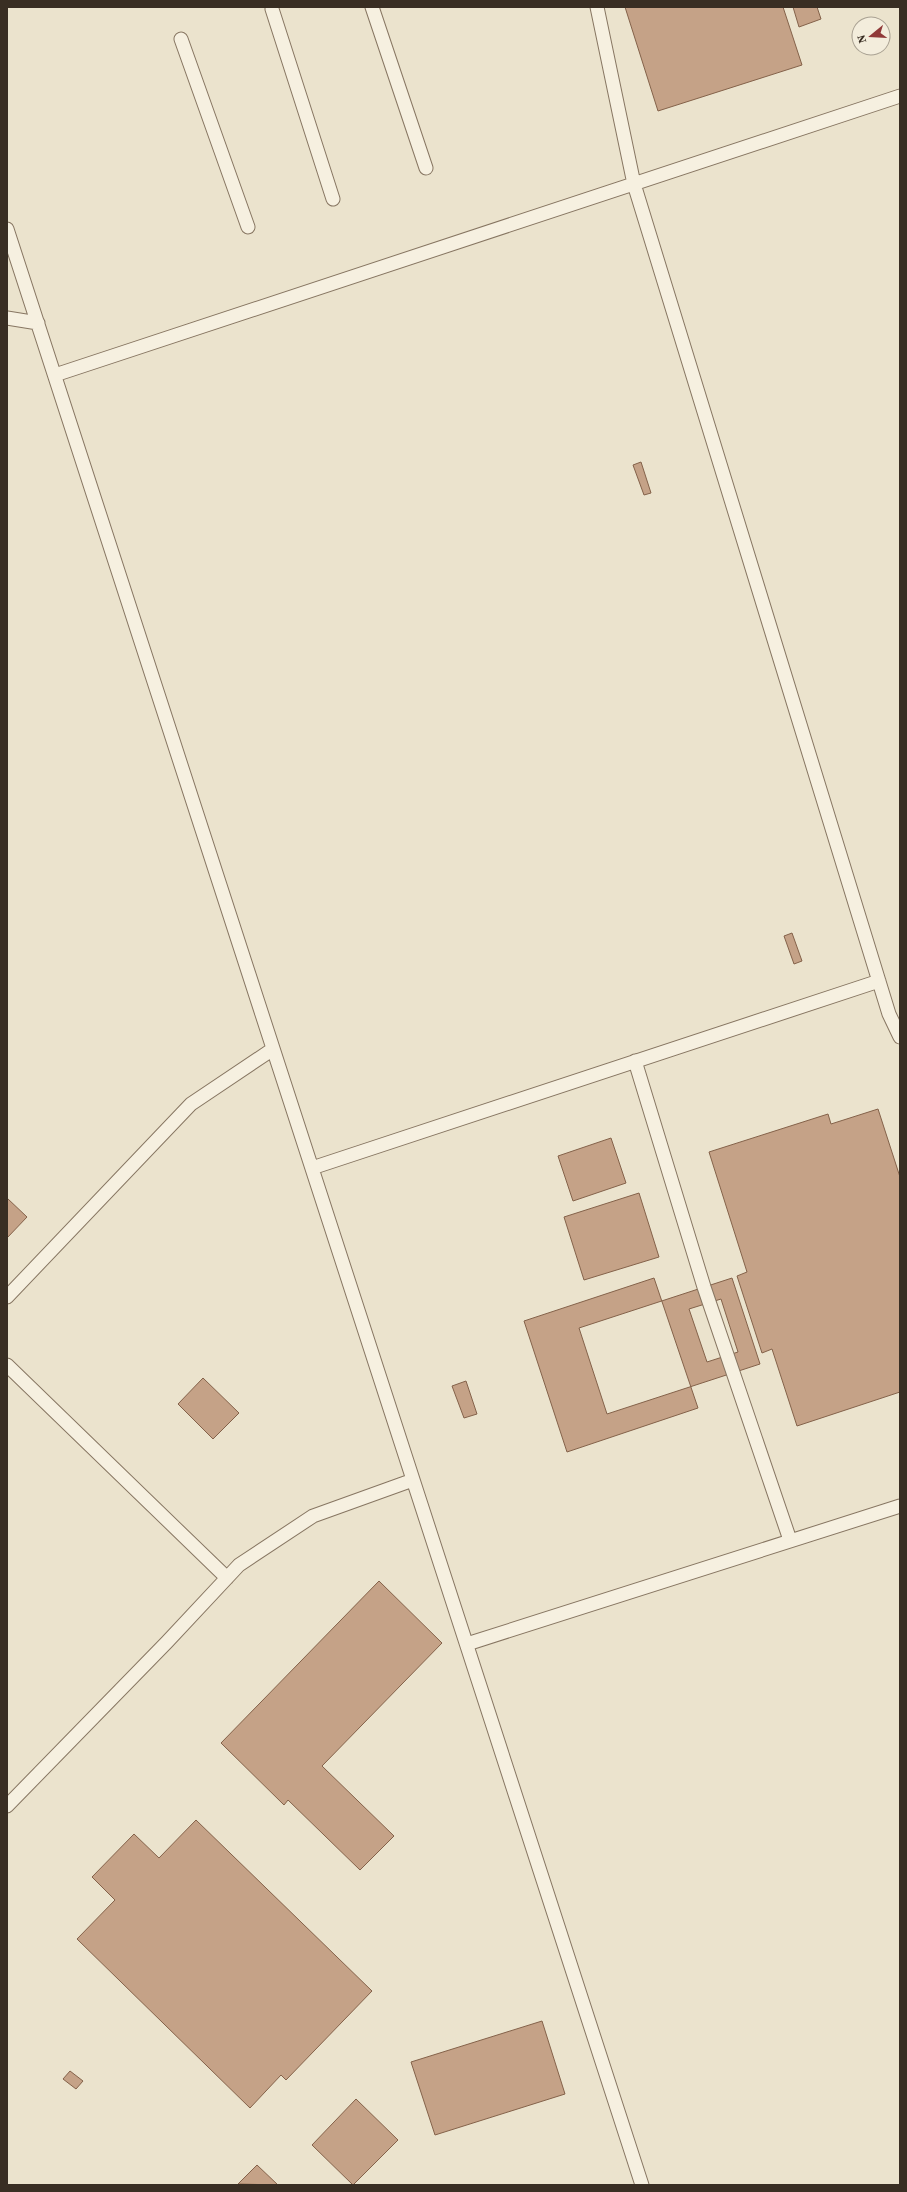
<svg xmlns="http://www.w3.org/2000/svg" width="907" height="2192" font-family="'Source Serif 4',serif">
  <style>
    .building { fill: #c5a287; stroke: #84624a; fill-rule: evenodd }
    .lines { fill: none; stroke-linecap: round; stroke-linejoin: round }
    .lane-casing { stroke: #877662; stroke-width: 15 }
    .lane { stroke: #f6f0e0; stroke-width: 13 }
  </style>
  <rect width="100%" height="100%" fill="#ebe3cd"/>
  <!-- building -->
  <path class="building" d="M 625,7 L 783,7 L 802,65 L 658,111 Z
    M 793,7 L 817,7 L 821,19 L 799,27 Z
    M 641,462 L 651,493 L 644,495 L 633,465 Z
    M 792,933 L 802,961 L 794,964 L 784,936 Z
    M 878,1109 L 900,1177 L 900,1392 L 797,1426 L 772,1349 L 762,1353 L 737,1276 L 747,1272 L 709,1152 L 828,1114 L 831,1124 Z
    M 611,1138 L 626,1183 L 573,1201 L 558,1156 Z
    M 639,1193 L 659,1257 L 584,1280 L 564,1217 Z
    M 7,1198 L 27,1217 L 7,1238 Z
    M 654,1278 L 698,1408 L 567,1452 L 524,1321 Z
    M 732,1278 L 760,1364 L 607,1414 L 579,1328 ZM 721,1299 L 738,1352 L 707,1362 L 689,1309 Z
    M 203,1378 L 239,1413 L 213,1439 L 178,1404 Z
    M 466,1381 L 477,1414 L 464,1418 L 452,1386 Z
    M 379,1581 L 442,1643 L 322,1766 L 394,1836 L 360,1870 L 288,1800 L 284,1805 L 221,1743 Z
    M 196,1820 L 372,1991 L 286,2080 L 281,2075 L 250,2108 L 77,1939 L 115,1900 L 92,1877 L 134,1834 L 159,1858 Z
    M 542,2021 L 565,2094 L 435,2135 L 411,2062 Z
    M 70,2071 L 83,2081 L 76,2089 L 63,2079 Z
    M 356,2099 L 398,2140 L 353,2185 L 312,2145 Z
    M 257,2165 L 278,2185 L 238,2184 Z"/>
  <g class="lines">
    <defs>
      <path id="lane" d="M 372,7 L 426,168
        M 597,7 L 634,184 L 889,1014 L 900,1037
        M 272,9 L 333,199
        M 181,39 L 248,227
        M 7,229 L 642,2185
        M 7,318 L 38,323
        M 55,375 L 900,96
        M 635,1061 L 704,1287 L 790,1540
        M 312,1168 L 879,981
        M 7,1297 L 191,1104 L 273,1049
        M 7,1365 L 227,1578
        M 467,1644 L 900,1506
        M 7,1806 L 167,1642 L 239,1565 L 313,1516 L 413,1480"/>
    </defs>
    <!-- lane casing -->
    <use href="#lane" class="lane-casing"/>
    <!-- lane -->
    <use href="#lane" class="lane"/>
  </g>
  <!-- border -->
  <rect width="907" height="2192" fill="none" stroke="#392e23" stroke-width="16"/>
  <!-- north arrow -->
  <g transform="translate(871 36) rotate(252)"><circle r="19" fill="#f3eddc" stroke="#a9a192"/>
  <path d="M0-3L7 15L0 10L-7 15Z" fill="#903938"/>
  <text y="-6" font-size="11" font-weight="bold" text-anchor="middle" fill="#392e23">N</text>
  </g>
</svg>
